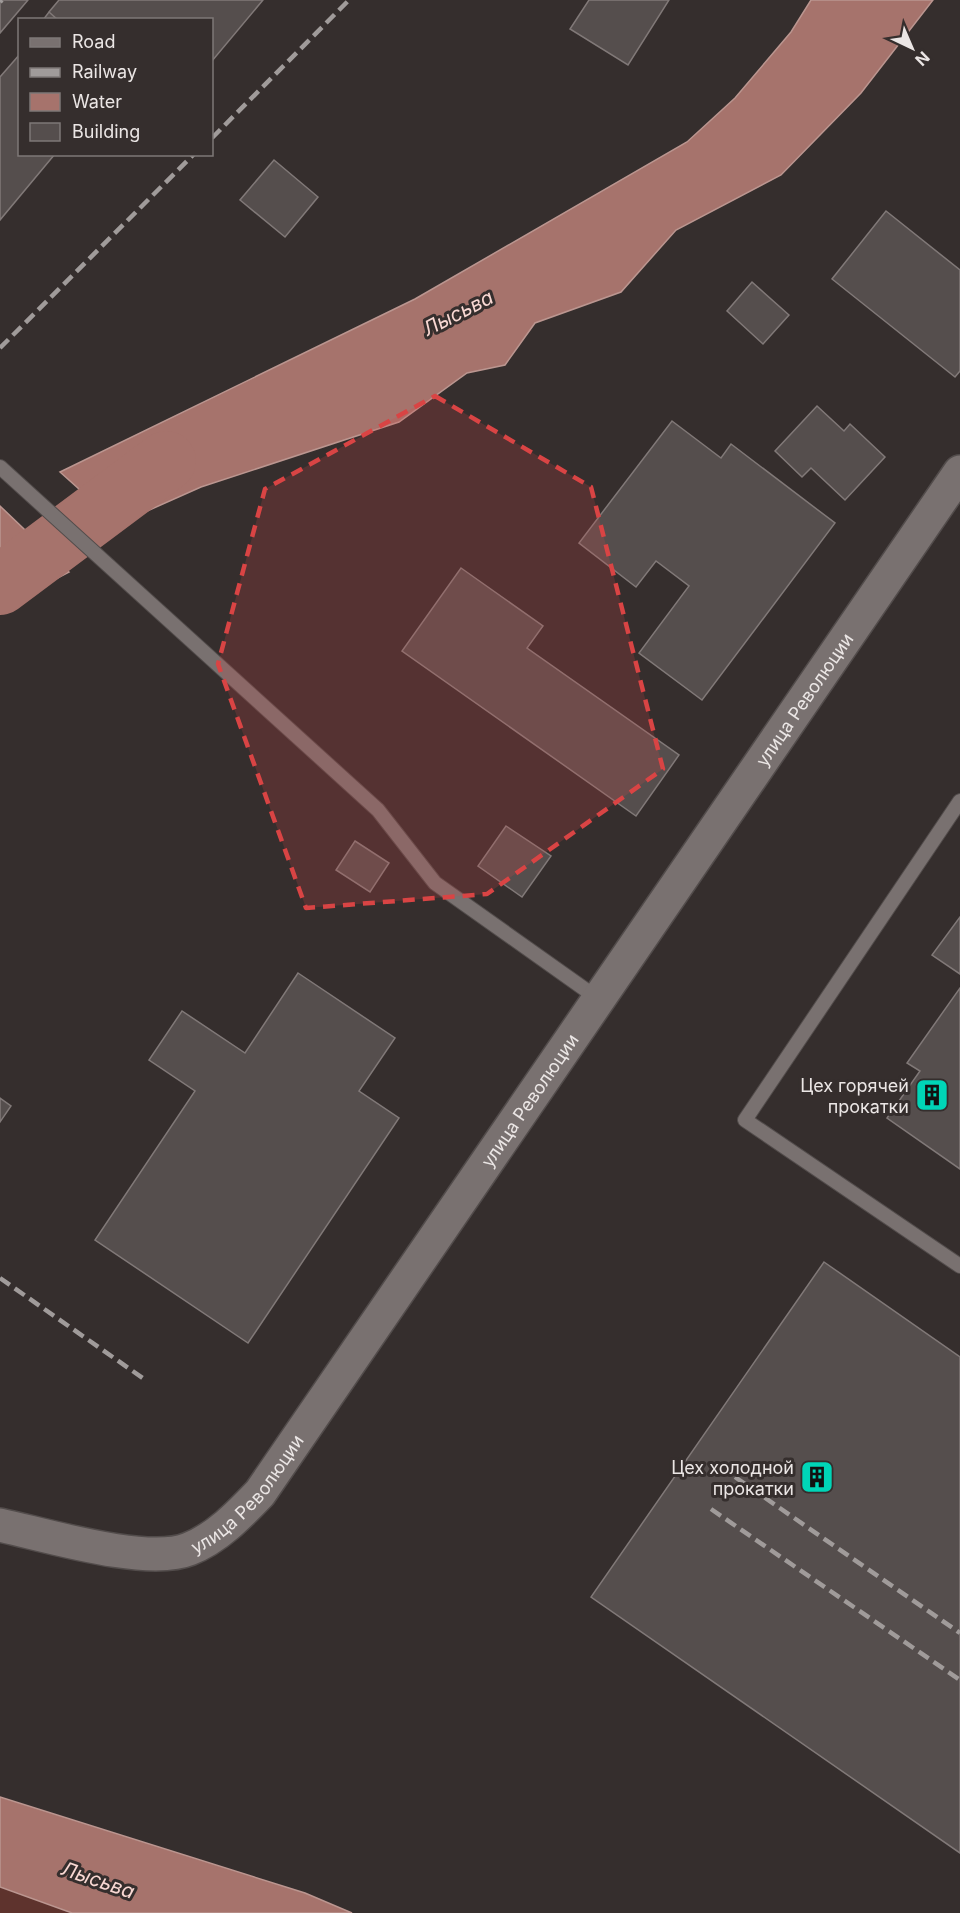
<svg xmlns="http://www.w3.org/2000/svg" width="960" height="1913" font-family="Inter,sans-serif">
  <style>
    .green { fill: #5e332d }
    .water { fill: #a6736c; stroke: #bb9690; stroke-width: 1.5 }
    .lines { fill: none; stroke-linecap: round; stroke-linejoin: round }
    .river { stroke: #a6736c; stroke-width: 60 }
    .building { fill: #554e4d; stroke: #817978; stroke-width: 1.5 }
    .lane-casing { stroke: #524c4b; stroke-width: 16 }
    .secondary-casing { stroke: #524c4b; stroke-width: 36 }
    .lane { stroke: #797170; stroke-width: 14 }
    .secondary { stroke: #797170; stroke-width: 33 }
    .rail { stroke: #a09b9a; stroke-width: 4.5; stroke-dasharray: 12 6; stroke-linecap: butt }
    .marked { fill: #d94444; fill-opacity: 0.2; stroke: #d94444; stroke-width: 4.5; stroke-dasharray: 12 8; stroke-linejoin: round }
    .labels { text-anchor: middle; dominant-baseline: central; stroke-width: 6; stroke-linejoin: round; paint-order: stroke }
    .street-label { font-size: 18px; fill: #ebe6e5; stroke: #352e2d }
    .poi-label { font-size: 18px; fill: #ebe6e5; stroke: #352e2d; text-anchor: end }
    .water-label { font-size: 20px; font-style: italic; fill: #f9d8d3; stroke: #352e2d }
  </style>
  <rect width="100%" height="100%" fill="#352e2d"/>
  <!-- green -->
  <path class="green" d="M 0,1887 L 72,1913 L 0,1913 Z"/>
  <!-- water -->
  <path class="water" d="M 811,0 L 933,0 L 861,93 L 781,175 L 676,230 L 621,292 L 535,323 L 505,365 L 467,373 L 399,422 L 201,487 L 118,524 L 60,472 L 415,299 L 687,142 L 735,98 L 791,32 Z
    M 0,506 L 69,572 L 21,597 L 0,613 Z
    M 0,1797 L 305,1893 L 352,1913 L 72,1913 L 0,1887 Z"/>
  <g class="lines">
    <!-- river -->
    <path class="river" d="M 0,585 L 166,461"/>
  </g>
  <!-- building -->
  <path class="building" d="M 0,0 L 28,0 L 0,33 Z
    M 59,0 L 263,0 L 212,61 L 212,20 L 58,20 L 49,12 Z
    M 589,0 L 669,0 L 628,65 L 570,29 Z
    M 49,12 L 58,20 L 43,20 Z
    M 20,54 L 20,154 L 55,154 L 0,220 L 0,77 Z
    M 274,160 L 318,197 L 285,237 L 240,200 Z
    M 886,211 L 960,270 L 960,371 L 955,377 L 832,279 Z
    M 752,282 L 789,315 L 763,344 L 727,311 Z
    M 817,406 L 844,431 L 850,424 L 885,457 L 845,500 L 811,468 L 802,477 L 775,451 Z
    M 672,421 L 721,458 L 731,444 L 835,523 L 702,700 L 639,653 L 689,586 L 656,561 L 636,587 L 579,543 Z
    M 461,568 L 543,626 L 527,648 L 679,755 L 636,816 L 402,651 Z
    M 506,826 L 551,856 L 522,897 L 478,866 Z
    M 355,841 L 389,863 L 370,892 L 336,870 Z
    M 960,917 L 960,974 L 932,955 Z
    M 298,973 L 395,1038 L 359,1091 L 399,1118 L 248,1343 L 95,1240 L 195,1091 L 149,1060 L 182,1011 L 245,1053 Z
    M 960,988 L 960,1169 L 887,1118 L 920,1071 L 907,1063 Z
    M 0,1098 L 11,1106 L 0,1122 Z
    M 824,1262 L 960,1357 L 960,1853 L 591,1597 Z"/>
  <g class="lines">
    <defs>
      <path id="lane" d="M 0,467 L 378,810 L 435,883 L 600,1000
        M 960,801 L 745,1120 L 960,1266"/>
      <g id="secondary">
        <path id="s1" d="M 0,1525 C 46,1535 147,1566 189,1549 C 217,1538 239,1515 260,1493 L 960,472"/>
      </g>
    </defs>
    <!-- lane casing -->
    <use href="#lane" class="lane-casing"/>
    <!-- secondary casing -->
    <use href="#secondary" class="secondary-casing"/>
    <!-- lane -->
    <use href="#lane" class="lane"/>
    <!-- secondary -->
    <use href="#secondary" class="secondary"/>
    <!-- rail -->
    <path class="rail" d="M 0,2 L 2,0
      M 212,138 L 349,0
      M 0,348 L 194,154
      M 0,1278 L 144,1379
      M 735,1477 L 960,1633
      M 711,1509 L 960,1680"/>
  </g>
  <!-- marked area -->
  <path class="marked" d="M 435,396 L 591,487 L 663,769 L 487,894 L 306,908 L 218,664 L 265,489 Z"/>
  <!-- icons -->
  <defs>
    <symbol id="building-square" viewBox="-11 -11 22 22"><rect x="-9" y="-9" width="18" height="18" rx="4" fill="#00d5b7" stroke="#352e2d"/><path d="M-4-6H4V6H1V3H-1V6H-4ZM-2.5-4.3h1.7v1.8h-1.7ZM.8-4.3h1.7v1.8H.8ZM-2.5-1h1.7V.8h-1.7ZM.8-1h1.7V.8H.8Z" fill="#111"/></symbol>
  </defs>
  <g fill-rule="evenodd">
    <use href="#building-square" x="913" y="1076" width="38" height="38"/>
    <use href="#building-square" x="798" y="1458" width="38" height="38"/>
  </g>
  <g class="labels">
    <!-- street labels -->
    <g class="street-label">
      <text stroke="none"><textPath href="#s1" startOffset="1246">улица Революции</textPath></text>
      <text stroke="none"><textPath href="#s1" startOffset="760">улица Революции</textPath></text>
      <text stroke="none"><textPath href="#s1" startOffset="274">улица Революции</textPath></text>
    </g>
    <!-- poi labels -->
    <g class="poi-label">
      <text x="909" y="1085">Цех горячей<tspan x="909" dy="21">прокатки</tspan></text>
      <text x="794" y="1467">Цех холодной<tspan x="794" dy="21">прокатки</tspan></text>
    </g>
    <!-- water labels -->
    <g class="water-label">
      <text transform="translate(458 313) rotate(-27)">Лысьва</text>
      <text transform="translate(98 1880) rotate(19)">Лысьва</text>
    </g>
  </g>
  <!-- legend -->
  <rect x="18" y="18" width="195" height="138" fill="#352e2d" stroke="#7e7877" stroke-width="1.5"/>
  <rect x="30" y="38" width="30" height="9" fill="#797170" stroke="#7e7877" stroke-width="1.5"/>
  <text x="72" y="48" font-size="18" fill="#ebe6e5">Road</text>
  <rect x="30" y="68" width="30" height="9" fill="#a09b9a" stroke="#7e7877" stroke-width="1.5"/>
  <text x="72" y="78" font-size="18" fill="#ebe6e5">Railway</text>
  <rect x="30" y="93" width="30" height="18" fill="#a6736c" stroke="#7e7877" stroke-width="1.5"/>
  <text x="72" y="108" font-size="18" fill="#ebe6e5">Water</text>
  <rect x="30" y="123" width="30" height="18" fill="#554e4d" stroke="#7e7877" stroke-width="1.5"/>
  <text x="72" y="138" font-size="18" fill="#ebe6e5">Building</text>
  <!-- north arrow -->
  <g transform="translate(912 48) rotate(136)" stroke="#352e2d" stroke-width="4.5" paint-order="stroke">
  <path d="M0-4.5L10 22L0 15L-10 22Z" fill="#ebe6e5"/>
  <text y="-9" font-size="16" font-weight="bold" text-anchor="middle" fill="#ebe6e5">N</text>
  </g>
</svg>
